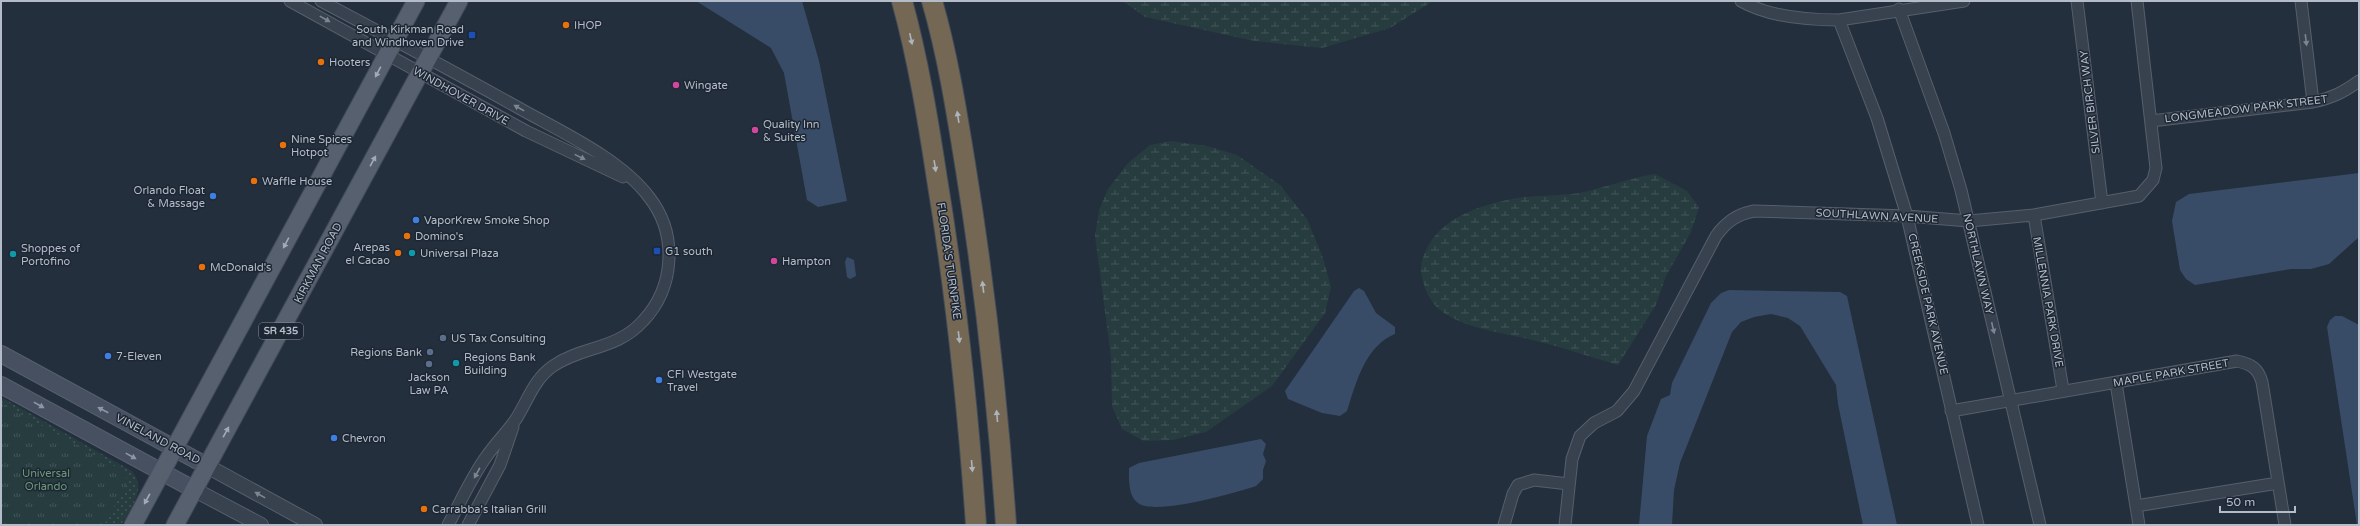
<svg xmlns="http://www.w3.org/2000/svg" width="2360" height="526" font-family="'Varela Round',sans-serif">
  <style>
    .grass { fill: url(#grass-dots) }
    .wetland { fill: url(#wetland-marsh) }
    .park { fill: url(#park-tufts) }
    .water { fill: #394c67 }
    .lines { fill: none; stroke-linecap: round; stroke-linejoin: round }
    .minor-casing { stroke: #565f6c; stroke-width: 13 }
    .tertiary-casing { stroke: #565f6c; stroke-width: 16 }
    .secondary-casing { stroke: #565f6c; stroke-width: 18 }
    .primary-casing { stroke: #414a57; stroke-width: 19 }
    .motorway-casing { stroke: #434c59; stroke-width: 22 }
    .minor { stroke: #38414e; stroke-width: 11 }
    .tertiary { stroke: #38414e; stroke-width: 14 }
    .secondary { stroke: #465061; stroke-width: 16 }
    .primary { stroke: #56606e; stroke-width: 17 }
    .motorway { stroke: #746855; stroke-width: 20 }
    .oneway { fill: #7c8592 }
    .oneway2 { fill: #aeb4bd }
    .oneway3 { fill: #a1aab7 }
    .oneway4 { fill: #8e96a5 }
    .food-dot { fill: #e8710a; stroke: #1d2633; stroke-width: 1.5 }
    .transit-dot { fill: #1a4fb4; stroke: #1d2633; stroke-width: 1.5 }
    .hotel-dot { fill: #d1479c; stroke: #1d2633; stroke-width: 1.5 }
    .shop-dot { fill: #3f7fe0; stroke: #1d2633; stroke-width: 1.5 }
    .culture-dot { fill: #0f9aa8; stroke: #1d2633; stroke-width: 1.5 }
    .service-dot { fill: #5c6f8a; stroke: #1d2633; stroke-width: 1.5 }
    .labels { text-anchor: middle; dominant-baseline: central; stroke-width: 3; stroke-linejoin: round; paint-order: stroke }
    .shield { fill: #1d2633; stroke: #878f9c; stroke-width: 1 }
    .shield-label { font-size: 10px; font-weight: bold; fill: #b4bcc9 }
    .poi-label { font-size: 11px; fill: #b4bcc9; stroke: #1d2633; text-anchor: start }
    .street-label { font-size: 11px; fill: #b4bcc9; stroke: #1d2633 }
    .park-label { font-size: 11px; fill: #6b9a76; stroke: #1d2633 }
  </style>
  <defs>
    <pattern id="grass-dots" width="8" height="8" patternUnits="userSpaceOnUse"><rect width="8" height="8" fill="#263c3f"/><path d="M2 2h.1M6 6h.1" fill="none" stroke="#435659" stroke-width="1.8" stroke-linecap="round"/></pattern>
    <pattern id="wetland-marsh" width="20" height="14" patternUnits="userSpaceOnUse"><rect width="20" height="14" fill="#263c3f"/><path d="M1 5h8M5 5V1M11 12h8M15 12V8" fill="none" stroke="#435659"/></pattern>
    <pattern id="park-tufts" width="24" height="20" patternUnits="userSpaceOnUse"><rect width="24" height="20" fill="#263c3f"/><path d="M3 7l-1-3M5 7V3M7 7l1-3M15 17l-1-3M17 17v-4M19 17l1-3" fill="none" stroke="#435659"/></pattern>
  </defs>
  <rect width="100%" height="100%" fill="#242f3e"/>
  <!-- grass -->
  <path class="grass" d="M 1,397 L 132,471 C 147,489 131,508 121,525 L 86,525 L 1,403 Z"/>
  <!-- wetland -->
  <path class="wetland" d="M 1123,1 L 1433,1 L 1390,28 L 1322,48 L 1254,41 L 1145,17 Z
    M 1171,141 L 1207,146 L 1237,155 L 1280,185 L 1307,219 L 1322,255 L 1331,287 L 1325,313 L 1272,386 L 1206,432 L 1173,440 L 1144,441 L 1122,429 L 1112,406 L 1111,357 L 1095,236 L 1099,210 L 1108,189 L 1128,163 L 1150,145 Z
    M 1655,174 L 1687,191 L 1699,207 L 1691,232 L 1666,276 L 1656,305 L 1618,365 C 1588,356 1558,346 1528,339 C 1500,332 1468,329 1444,313 C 1430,304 1423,287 1421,272 C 1420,263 1424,254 1428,246 C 1446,214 1489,202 1524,197 C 1542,195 1561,196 1579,193 C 1604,188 1629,178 1655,174 Z"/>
  <!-- park -->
  <path class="park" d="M 1,403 L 127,473 L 126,485 L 104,525 L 1,525 Z"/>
  <!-- water -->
  <path class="water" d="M 696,1 L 802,1 L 819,61 L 847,201 L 818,207 L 807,200 L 784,73 L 771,48 Z
    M 2359,173 L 2359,237 L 2329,264 L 2311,269 L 2291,269 L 2195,285 L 2186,279 L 2180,270 L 2172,221 L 2176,202 L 2189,194 Z
    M 847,257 L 854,260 L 856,276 L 850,279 L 847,277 L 845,262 Z
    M 1359,288 L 1364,291 L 1376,313 L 1395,327 L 1395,334 C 1365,346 1356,383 1347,411 L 1340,416 L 1322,413 L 1288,399 L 1285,391 L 1354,291 Z
    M 1729,290 L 1840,292 L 1847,296 L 1897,525 L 1863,525 L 1838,404 L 1836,385 L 1800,326 L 1788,318 L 1771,314 L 1754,317 L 1741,322 L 1732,332 L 1680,463 L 1674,490 L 1672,525 L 1639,525 L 1647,436 L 1661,399 L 1670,395 L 1672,383 L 1711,303 L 1721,293 Z
    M 2335,316 L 2342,316 L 2359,325 L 2359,525 L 2357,525 L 2327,327 L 2330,320 Z
    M 1261,439 L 1266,444 L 1263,454 L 1266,461 L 1263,470 L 1263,479 L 1256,486 C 1235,493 1154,516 1138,503 C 1128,496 1129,479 1129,468 L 1139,463 Z"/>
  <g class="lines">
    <defs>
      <path id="minor" d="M 290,1 L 526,131 L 623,177
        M 321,1 C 389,37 458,74 526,112 C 566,134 621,160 649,197 C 678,234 675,287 643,321 C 617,350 582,346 553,366 C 534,379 528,400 516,419 C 507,432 495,444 486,457 C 471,478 460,503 448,525
        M 1741,1 C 1769,17 1807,20 1839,20 L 1964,1
        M 2077,1 L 2102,203
        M 2301,1 L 2313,102
        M 1899,9 L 1944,133 L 1961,190 L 2040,525
        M 1839,20 L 1877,118 L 1907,216 L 1978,525
        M 2151,121 L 2313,102 C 2332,98 2344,92 2359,81
        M 2034,215 L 2063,390
        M 2116,383 L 2139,525
        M 1951,411 L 2237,361 C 2251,364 2258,368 2262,382 L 2285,525
        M 2136,506 L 2278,483
        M 468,525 L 500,465 L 513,427
        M 1504,525 L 1513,494 L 1518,485 L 1534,480 L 1569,484
        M 1565,525 L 1572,459 L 1580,436 L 1594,423 L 1617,411 L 1634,391 L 1716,236 C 1726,222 1737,214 1754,211 L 1907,216 L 1969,221 L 2034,215 L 2139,196 L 2153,180 L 2156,168 L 2137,1"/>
      <path id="tertiary" d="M 207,466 L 315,525
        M 195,490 L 261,525"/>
      <path id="secondary" d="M 1,354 L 207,466
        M 1,385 L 195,490"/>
      <path id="primary" d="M 133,525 L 416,1
        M 175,525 L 459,1"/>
      <path id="motorway" d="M 902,1 C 918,59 928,120 937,179 C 956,294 968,409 976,525
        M 932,1 C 948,56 957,114 966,170 C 985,288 998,406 1006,525"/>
    </defs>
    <!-- minor casing -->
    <use href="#minor" class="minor-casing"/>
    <!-- tertiary casing -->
    <use href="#tertiary" class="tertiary-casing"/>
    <!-- secondary casing -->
    <use href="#secondary" class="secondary-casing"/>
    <!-- primary casing -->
    <use href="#primary" class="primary-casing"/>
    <!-- motorway casing -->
    <use href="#motorway" class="motorway-casing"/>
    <!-- minor -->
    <use href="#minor" class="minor"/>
    <!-- tertiary -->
    <use href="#tertiary" class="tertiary"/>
    <!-- secondary -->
    <use href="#secondary" class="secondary"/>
    <!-- primary -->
    <use href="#primary" class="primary"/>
    <!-- motorway -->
    <use href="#motorway" class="motorway"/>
  </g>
  <!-- one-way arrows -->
  <defs><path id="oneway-solid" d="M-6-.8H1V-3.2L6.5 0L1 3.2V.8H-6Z"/></defs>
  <g class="oneway">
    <use href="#oneway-solid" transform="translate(325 19) rotate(29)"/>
    <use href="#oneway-solid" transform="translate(2306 40) rotate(83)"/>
    <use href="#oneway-solid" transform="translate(519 108) rotate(-151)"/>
    <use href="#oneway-solid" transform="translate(580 157) rotate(26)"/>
    <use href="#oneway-solid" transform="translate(1993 328) rotate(77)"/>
    <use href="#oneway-solid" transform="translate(477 473) rotate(119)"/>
    <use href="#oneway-solid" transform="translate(260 495) rotate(-151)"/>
  </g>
  <g class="oneway2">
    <use href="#oneway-solid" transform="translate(911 39) rotate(78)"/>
    <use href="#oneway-solid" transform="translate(958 117) rotate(-99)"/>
    <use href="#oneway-solid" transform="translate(935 166) rotate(81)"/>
    <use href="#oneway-solid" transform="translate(983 287) rotate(-97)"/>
    <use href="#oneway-solid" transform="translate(959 337) rotate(83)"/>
    <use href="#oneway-solid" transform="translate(997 416) rotate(-95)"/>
    <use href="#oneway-solid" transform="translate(972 466) rotate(85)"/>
  </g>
  <g class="oneway3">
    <use href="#oneway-solid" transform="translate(378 72) rotate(118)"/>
    <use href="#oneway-solid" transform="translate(373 161) rotate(-61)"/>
    <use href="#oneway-solid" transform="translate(286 243) rotate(118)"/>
    <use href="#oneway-solid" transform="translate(226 432) rotate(-61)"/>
    <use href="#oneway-solid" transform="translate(147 499) rotate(119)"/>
  </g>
  <g class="oneway4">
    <use href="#oneway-solid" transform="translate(39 405) rotate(29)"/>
    <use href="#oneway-solid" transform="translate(103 410) rotate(-152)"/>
    <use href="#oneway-solid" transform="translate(131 456) rotate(29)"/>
  </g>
  <!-- markers -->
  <g class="food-dot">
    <circle cx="566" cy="25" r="4"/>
    <circle cx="321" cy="62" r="4"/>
    <circle cx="283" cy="145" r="4"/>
    <circle cx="254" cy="181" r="4"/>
    <circle cx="407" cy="236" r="4"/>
    <circle cx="398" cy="253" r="4"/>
    <circle cx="202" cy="267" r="4"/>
    <circle cx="424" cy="509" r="4"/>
  </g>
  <g class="transit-dot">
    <rect x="468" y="31" width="8" height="8" rx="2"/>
    <rect x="653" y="247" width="8" height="8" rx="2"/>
  </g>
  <g class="hotel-dot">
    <circle cx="676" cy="85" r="4"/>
    <circle cx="755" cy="130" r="4"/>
    <circle cx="774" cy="261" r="4"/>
  </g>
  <g class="shop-dot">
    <circle cx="213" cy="196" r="4"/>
    <circle cx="416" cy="220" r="4"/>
    <circle cx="108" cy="356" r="4"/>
    <circle cx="659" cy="380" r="4"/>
    <circle cx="334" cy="438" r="4"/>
  </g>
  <g class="culture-dot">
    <circle cx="412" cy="253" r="4"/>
    <circle cx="13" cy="254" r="4"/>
    <circle cx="456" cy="363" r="4"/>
  </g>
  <g class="service-dot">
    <circle cx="443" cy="338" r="4"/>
    <circle cx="430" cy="352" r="4"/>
    <circle cx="429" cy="364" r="4"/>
  </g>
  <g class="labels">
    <!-- shield labels -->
    <rect class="shield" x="259" y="323" width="44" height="16" rx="3"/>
    <g class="shield-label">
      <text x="281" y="331">SR 435</text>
    </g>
    <!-- poi labels -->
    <g class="poi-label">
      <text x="574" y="25">IHOP</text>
      <text x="464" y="29" text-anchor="end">South Kirkman Road<tspan x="464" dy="13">and Windhoven Drive</tspan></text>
      <text x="329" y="62">Hooters</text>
      <text x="684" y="85">Wingate</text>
      <text x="763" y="124">Quality Inn<tspan x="763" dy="13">&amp; Suites</tspan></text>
      <text x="291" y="139">Nine Spices<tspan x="291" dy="13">Hotpot</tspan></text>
      <text x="262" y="181">Waffle House</text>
      <text x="205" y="190" text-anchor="end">Orlando Float<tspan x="205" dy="13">&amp; Massage</tspan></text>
      <text x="424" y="220">VaporKrew Smoke Shop</text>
      <text x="415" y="236">Domino's</text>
      <text x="390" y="247" text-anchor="end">Arepas<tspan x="390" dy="13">el Cacao</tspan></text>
      <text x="21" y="248">Shoppes of<tspan x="21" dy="13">Portofino</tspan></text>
      <text x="665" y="251">G1 south</text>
      <text x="420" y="253">Universal Plaza</text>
      <text x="782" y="261">Hampton</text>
      <text x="210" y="267">McDonald's</text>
      <text x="451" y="338">US Tax Consulting</text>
      <text x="422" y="352" text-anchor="end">Regions Bank</text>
      <text x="116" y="356">7-Eleven</text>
      <text x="464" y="357">Regions Bank<tspan x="464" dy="13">Building</tspan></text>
      <text x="667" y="374">CFI Westgate<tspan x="667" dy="13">Travel</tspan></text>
      <text x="429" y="377" text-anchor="middle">Jackson<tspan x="429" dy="13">Law PA</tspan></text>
      <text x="342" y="438">Chevron</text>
      <text x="432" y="509">Carrabba's Italian Grill</text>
    </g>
    <!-- street labels -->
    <g class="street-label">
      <text transform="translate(461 96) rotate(29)">WINDHOVER DRIVE</text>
      <text transform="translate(2090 102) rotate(-97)">SILVER BIRCH WAY</text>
      <text transform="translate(2246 109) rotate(-7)">LONGMEADOW PARK STREET</text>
      <text transform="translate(1877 216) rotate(3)">SOUTHLAWN AVENUE</text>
      <text transform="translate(949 261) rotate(82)">FLORIDA'S TURNPIKE</text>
      <text transform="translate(318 263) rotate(-62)">KIRKMAN ROAD</text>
      <text transform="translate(1978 264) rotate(77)">NORTHLAWN WAY</text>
      <text transform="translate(2048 302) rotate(80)">MILLENNIA PARK DRIVE</text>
      <text transform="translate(1928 304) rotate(77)">CREEKSIDE PARK AVENUE</text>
      <text transform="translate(2171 373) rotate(-10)">MAPLE PARK STREET</text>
      <text transform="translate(158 439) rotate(28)">VINELAND ROAD</text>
    </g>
    <!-- park labels -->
    <g class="park-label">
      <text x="46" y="473">Universal<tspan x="46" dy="13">Orlando</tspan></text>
    </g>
  </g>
  <!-- border -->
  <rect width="2360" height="526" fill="none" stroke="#b4bcc9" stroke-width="4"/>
  <!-- scale -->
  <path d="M2220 506v6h75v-6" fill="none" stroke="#b4bcc9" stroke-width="2"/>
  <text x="2226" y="506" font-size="12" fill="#b4bcc9" stroke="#1d2633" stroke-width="3" paint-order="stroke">50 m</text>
</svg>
